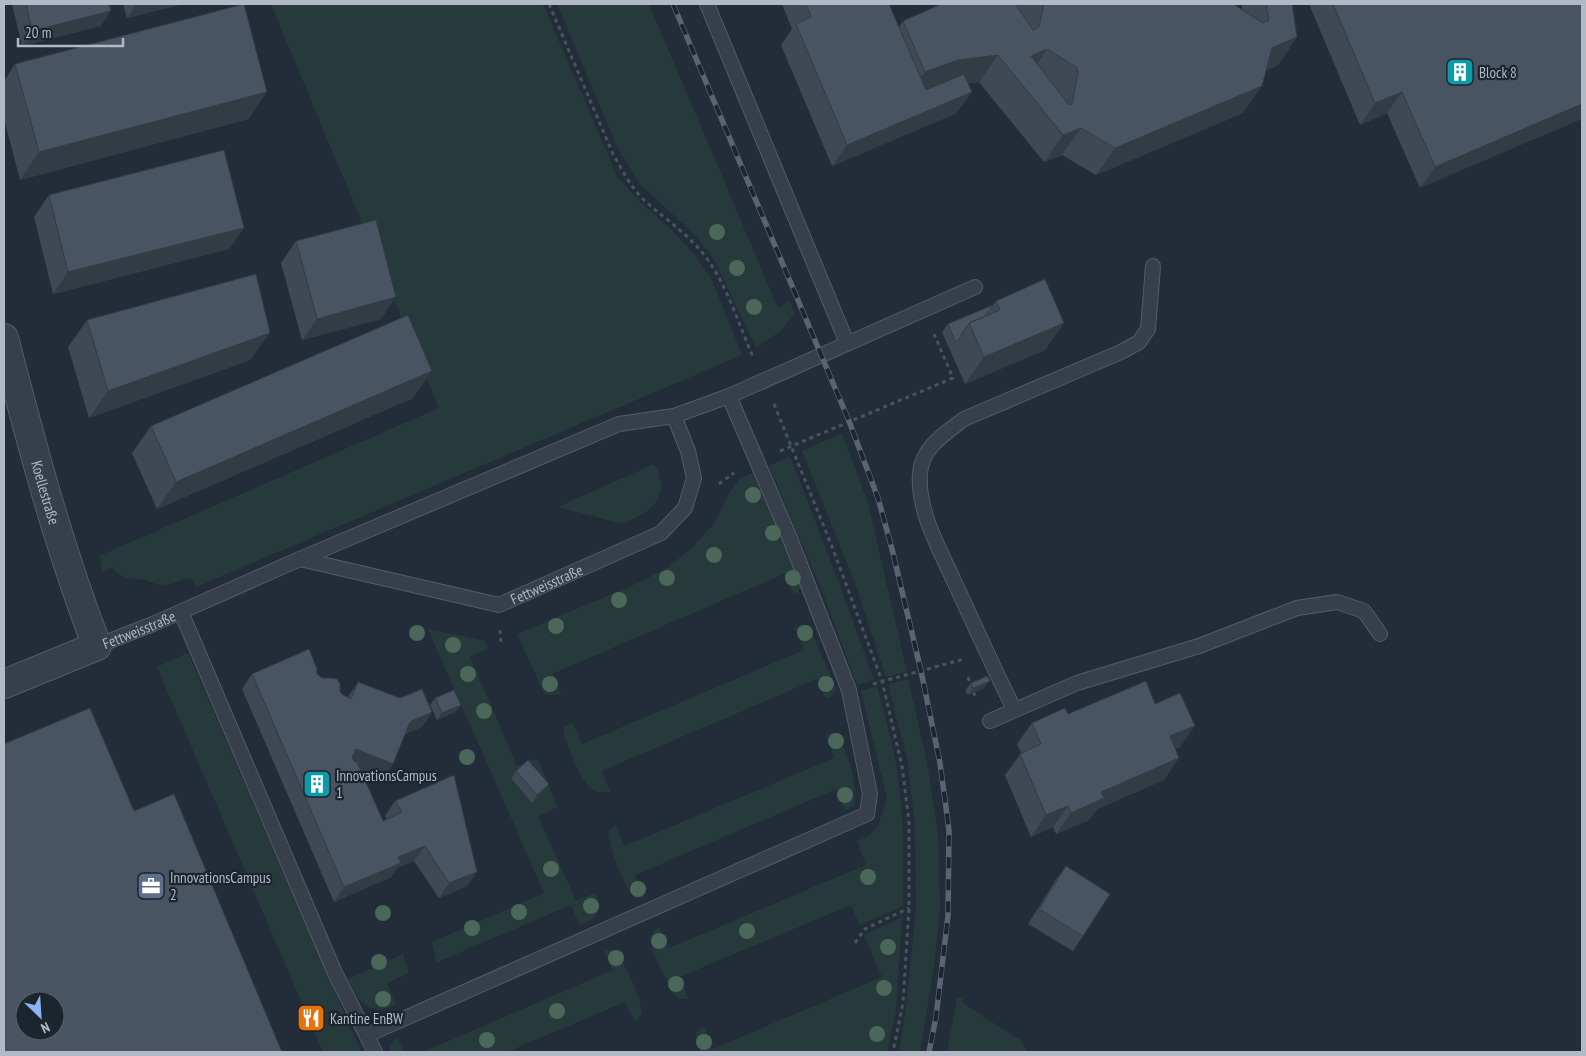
<svg xmlns="http://www.w3.org/2000/svg" width="1586" height="1056" font-family="'PT Sans Narrow',sans-serif">
  <style>
    .green { fill: #263a3b }
    .lines { fill: none; stroke-linecap: round; stroke-linejoin: round }
    .lane-casing { stroke: #545c67; stroke-width: 16 }
    .street-casing { stroke: #545c67; stroke-width: 30 }
    .path { stroke: #44575a; stroke-width: 3; stroke-dasharray: 4 4; stroke-linecap: butt }
    .lane { stroke: #363f4a; stroke-width: 14 }
    .street { stroke: #363f4a; stroke-width: 28 }
    .rail-casing { stroke: #596371; stroke-width: 5.5 }
    .rail { stroke: #1c242e; stroke-width: 4; stroke-dasharray: 11; stroke-linecap: butt }
    .tree { fill: #4a6759 }
    .wall { fill: #3f4855 }
    .shaded-wall { fill: #333b45 }
    .building { fill: #495463; stroke: #333b45; fill-rule: evenodd }
    .labels { text-anchor: middle; dominant-baseline: central; stroke-width: 4.5; stroke-linejoin: round; paint-order: stroke }
    .poi-label { font-size: 15px; fill: #b1b9c6; stroke: #1c242e; text-anchor: start }
    .street-label { font-size: 15px; fill: #b1b9c6; stroke: #1c242e }
  </style>
  <rect width="100%" height="100%" fill="#232d39"/>
  <!-- green -->
  <path class="green" d="M 271,4 L 543,4 L 617,176 L 639,201 L 670,228 L 695,255 L 712,280 L 742,355 L 196,587 L 191,578 L 162,586 L 145,580 L 127,578 L 116,573 L 113,567 L 103,572 L 99,556 L 439,408 Z
    M 557,4 L 649,4 L 778,308 L 789,301 L 795,313 L 782,330 L 756,348 L 715,261 L 694,234 L 639,183 L 619,151 Z
    M 842,433 L 868,503 L 907,672 L 886,677 L 854,581 L 802,451 Z
    M 790,456 L 841,588 L 874,680 L 857,685 L 823,593 L 769,466 Z
    M 654,464 L 658,470 L 662,486 L 657,501 L 645,513 L 622,524 L 558,507 Z
    M 753,473 L 802,585 L 798,592 L 794,594 L 784,574 L 552,674 L 561,694 L 545,695 L 517,634 L 638,583 L 667,568 L 692,548 L 715,522 L 728,495 L 740,478 Z
    M 801,625 L 809,625 L 836,689 L 832,696 L 826,699 L 817,679 L 602,771 L 610,792 C 606,792 602,793 598,792 C 582,789 566,744 563,729 L 572,722 L 582,744 L 804,650 L 795,628 Z
    M 428,629 L 485,641 L 488,649 L 470,657 L 517,766 L 537,758 L 558,807 L 538,816 L 576,901 L 595,893 L 600,906 L 595,918 L 580,925 L 571,905 L 437,962 L 432,942 L 544,893 Z
    M 188,653 L 354,1035 L 361,1052 L 323,1052 L 157,667 Z
    M 908,679 L 927,762 L 938,833 L 940,907 L 935,959 L 920,1052 L 899,1052 L 905,1015 L 916,909 L 915,825 L 907,759 L 888,684 Z
    M 877,686 C 884,712 891,738 896,764 C 904,811 904,858 903,906 L 860,925 L 851,905 L 679,977 L 689,999 L 678,999 C 669,987 649,951 652,936 C 653,933 656,929 659,926 L 669,948 L 866,865 L 857,841 L 869,836 L 879,823 L 887,799 L 861,691 Z
    M 832,733 L 838,734 C 848,759 858,779 854,806 L 845,810 L 836,789 L 635,875 L 644,897 L 635,898 C 623,884 610,851 608,832 L 615,824 L 625,846 L 834,758 L 826,734 Z
    M 902,917 L 896,1011 L 887,1052 L 700,1052 L 695,1034 L 704,1027 L 713,1049 L 882,977 L 864,935 Z
    M 603,949 L 615,950 C 627,968 639,992 642,1013 L 635,1022 L 625,1002 L 507,1052 L 423,1052 L 613,970 Z
    M 403,954 L 409,973 L 387,983 L 396,1005 C 391,1006 385,1009 380,1009 C 362,1010 354,993 348,979 Z
    M 957,997 L 963,997 L 963,1003 L 1023,1042 L 1027,1052 L 947,1052 Z
    M 398,1038 L 404,1052 L 389,1052 L 390,1044 Z"/>
  <g class="lines">
    <defs>
      <g id="lane">
        <path d="M 707,4 L 847,343"/>
        <path id="s1" d="M 300,559 L 499,605 L 661,533 L 685,508 L 694,478 L 688,451 L 674,416"/>
        <path d="M 181,612 L 335,973 L 375,1052"/>
        <path id="s2" d="M 97,646 L 153,624 L 300,559 L 619,424 L 674,416 L 729,396 L 975,287"/>
        <path d="M 1014,709 C 993,667 974,624 954,581 C 939,548 917,510 920,473 C 922,447 946,433 964,419 L 1121,352 L 1139,342 L 1148,329 L 1153,266"/>
        <path d="M 990,721 L 1077,683 L 1199,646 L 1297,608 L 1337,602 L 1364,611 L 1380,634"/>
        <path d="M 367,1035 L 867,814 L 870,794 L 849,690 L 789,536 L 729,396"/>
      </g>
      <g id="street">
        <path id="s3" d="M 4,338 C 31,442 58,545 97,646 L 4,684"/>
      </g>
    </defs>
    <!-- lane casing -->
    <use href="#lane" class="lane-casing"/>
    <!-- street casing -->
    <use href="#street" class="street-casing"/>
    <!-- path -->
    <path class="path" d="M 549,4 L 613,154 C 622,170 630,186 643,199 C 662,217 683,230 700,250 C 725,278 738,323 753,357
      M 774,404 L 831,544 L 882,681 L 902,766 L 909,822 L 909,908 L 903,1003 L 893,1052
      M 780,451 L 953,378 L 934,334
      M 719,484 L 734,473
      M 500,630 L 501,642
      M 968,677 L 972,690 L 977,699
      M 873,684 L 964,659
      M 855,943 L 865,929 L 909,908"/>
    <!-- lane -->
    <use href="#lane" class="lane"/>
    <!-- street -->
    <use href="#street" class="street"/>
    <defs>
      <path id="rail" d="M 673,4 L 849,421 L 878,498 L 892,549 L 921,671 L 940,763 L 949,830 L 948,916 L 936,1017 L 929,1052"/>
    </defs>
    <!-- rail casing -->
    <use href="#rail" class="rail-casing"/>
    <!-- rail -->
    <use href="#rail" class="rail"/>
  </g>
  <!-- trees -->
  <g class="tree">
    <circle cx="717" cy="232" r="8"/>
    <circle cx="737" cy="268" r="8"/>
    <circle cx="754" cy="307" r="8"/>
    <circle cx="753" cy="495" r="8"/>
    <circle cx="773" cy="533" r="8"/>
    <circle cx="714" cy="555" r="8"/>
    <circle cx="667" cy="578" r="8"/>
    <circle cx="793" cy="578" r="8"/>
    <circle cx="619" cy="600" r="8"/>
    <circle cx="556" cy="626" r="8"/>
    <circle cx="417" cy="633" r="8"/>
    <circle cx="805" cy="633" r="8"/>
    <circle cx="453" cy="645" r="8"/>
    <circle cx="468" cy="674" r="8"/>
    <circle cx="550" cy="684" r="8"/>
    <circle cx="826" cy="684" r="8"/>
    <circle cx="484" cy="711" r="8"/>
    <circle cx="836" cy="741" r="8"/>
    <circle cx="467" cy="757" r="8"/>
    <circle cx="845" cy="795" r="8"/>
    <circle cx="551" cy="869" r="8"/>
    <circle cx="868" cy="877" r="8"/>
    <circle cx="638" cy="889" r="8"/>
    <circle cx="591" cy="906" r="8"/>
    <circle cx="519" cy="912" r="8"/>
    <circle cx="383" cy="913" r="8"/>
    <circle cx="472" cy="928" r="8"/>
    <circle cx="747" cy="931" r="8"/>
    <circle cx="659" cy="941" r="8"/>
    <circle cx="888" cy="947" r="8"/>
    <circle cx="616" cy="958" r="8"/>
    <circle cx="379" cy="962" r="8"/>
    <circle cx="676" cy="984" r="8"/>
    <circle cx="884" cy="988" r="8"/>
    <circle cx="383" cy="999" r="8"/>
    <circle cx="557" cy="1011" r="8"/>
    <circle cx="877" cy="1034" r="8"/>
    <circle cx="487" cy="1040" r="8"/>
    <circle cx="704" cy="1042" r="8"/>
  </g>
  <!-- wall -->
  <path class="wall" d="M 12,4 L 109,4 L 101,26 L 22,46 Z
    M 123,4 L 183,4 L 127,18 Z
    M 782,4 L 889,4 L 899,27 L 903,21 L 937,6 L 941,4 L 1233,4 L 1243,10 L 1241,4 L 1295,4 L 1292,5 L 1297,37 L 1278,65 L 1267,70 L 1243,113 L 1096,175 L 1062,155 L 1044,162 L 979,82 L 968,83 L 957,113 L 832,166 L 781,45 L 792,29 Z
    M 1309,4 L 1582,4 L 1420,188 L 1387,113 L 1360,125 Z
    M 15,64 L 267,92 L 248,119 L 20,180 L 4,119 L 4,81 Z
    M 49,195 L 244,228 L 229,249 L 53,294 L 34,217 Z
    M 296,241 L 381,319 L 302,340 L 281,263 Z
    M 996,301 L 1064,323 L 1045,350 L 965,384 L 942,332 L 948,324 L 993,305 Z
    M 87,320 L 250,360 L 89,418 L 68,347 Z
    M 413,398 L 157,509 L 132,453 L 151,426 Z
    M 252,674 L 317,674 L 340,692 L 343,695 L 348,697 L 358,682 L 432,712 L 422,727 L 405,734 L 393,764 L 382,779 L 361,770 L 383,821 L 387,819 L 385,816 L 395,801 L 467,886 L 439,898 L 414,861 L 397,868 L 391,877 L 334,902 L 242,689 Z
    M 971,683 L 984,688 L 968,695 L 965,691 Z
    M 435,698 L 461,705 L 455,712 L 437,720 L 430,705 Z
    M 1155,704 L 1180,747 L 1175,749 L 1164,780 L 1097,809 L 1089,820 L 1056,834 L 1053,827 L 1031,837 L 1005,775 L 1021,753 L 1017,744 L 1032,723 L 1068,714 Z
    M 516,771 L 544,792 L 532,803 L 511,778 Z
    M 1066,866 L 1083,936 L 1073,951 L 1028,924 L 1055,881 Z"/>
  <!-- shaded-wall -->
  <path class="shaded-wall" d="M 137,4 L 183,4 L 127,18 Z
    M 111,11 L 101,26 L 22,46 L 32,31 Z
    M 1297,37 L 1278,65 L 1253,76 L 1272,48 Z
    M 1047,49 L 1028,77 L 1031,56 Z
    M 998,55 L 979,82 L 939,87 L 906,100 L 925,72 L 958,60 Z
    M 1262,86 L 1243,113 L 1096,175 L 1115,148 Z
    M 267,92 L 248,119 L 20,180 L 39,152 Z
    M 972,92 L 957,113 L 832,166 L 847,145 Z
    M 1402,92 L 1387,113 L 1360,125 L 1375,103 Z
    M 1582,104 L 1582,119 L 1420,188 L 1435,167 Z
    M 1081,128 L 1062,155 L 1044,162 L 1063,135 Z
    M 244,228 L 229,249 L 53,294 L 68,272 Z
    M 396,297 L 381,319 L 302,340 L 317,319 Z
    M 1064,323 L 1045,350 L 965,384 L 984,357 Z
    M 270,333 L 250,360 L 89,418 L 108,391 Z
    M 432,371 L 413,398 L 157,509 L 176,482 Z
    M 990,681 L 984,688 L 968,695 L 973,688 Z
    M 461,705 L 455,712 L 437,720 L 442,713 Z
    M 432,712 L 422,727 L 399,737 L 410,722 Z
    M 1195,726 L 1180,747 L 1155,757 L 1170,736 Z
    M 356,749 L 393,764 L 382,779 L 346,764 Z
    M 1179,758 L 1164,780 L 1097,809 L 1089,820 L 1056,834 L 1071,813 L 1101,792 Z
    M 549,784 L 544,792 L 532,803 L 537,795 Z
    M 1068,806 L 1053,827 L 1031,837 L 1046,815 Z
    M 425,846 L 414,861 L 397,868 L 391,877 L 334,902 L 344,887 L 398,857 Z
    M 477,872 L 467,886 L 439,898 L 449,883 Z"/>
  <!-- building -->
  <path class="building" d="M 26,4 L 109,4 L 111,11 L 32,31 Z
    M 244,4 L 267,92 L 39,152 L 15,64 Z
    M 806,4 L 889,4 L 926,90 L 964,74 L 972,92 L 847,145 L 796,24 L 811,17 Z
    M 941,4 L 1015,4 L 1033,30 L 1039,27 L 1044,4 L 1233,4 L 1263,23 L 1269,20 L 1266,4 L 1292,4 L 1297,37 L 1272,48 L 1262,86 L 1115,148 L 1081,128 L 1063,135 L 998,55 L 958,60 L 925,72 L 903,21 L 937,6 ZM 1047,49 L 1076,67 L 1078,72 L 1072,104 L 1069,105 L 1031,56 Z
    M 1333,4 L 1582,4 L 1582,104 L 1435,167 L 1402,92 L 1375,103 Z
    M 224,150 L 244,228 L 68,272 L 49,195 Z
    M 376,220 L 396,297 L 317,319 L 296,241 Z
    M 256,274 L 270,333 L 108,391 L 87,320 Z
    M 1045,279 L 1064,323 L 984,357 L 969,323 L 1000,310 L 996,301 Z
    M 993,305 L 984,317 L 969,323 L 956,343 L 948,324 Z
    M 408,315 L 432,371 L 176,482 L 151,426 Z
    M 309,649 L 317,669 L 317,674 L 322,678 L 331,678 L 337,679 L 340,684 L 340,692 L 343,695 L 351,699 L 358,682 L 400,698 L 422,689 L 432,712 L 410,722 L 393,764 L 356,749 L 352,758 L 355,762 L 357,762 L 383,821 L 402,812 L 395,801 L 454,775 L 477,872 L 449,883 L 425,846 L 398,857 L 401,863 L 344,887 L 252,674 Z
    M 987,676 L 990,681 L 973,688 L 971,683 Z
    M 1146,681 L 1155,704 L 1180,693 L 1195,726 L 1170,736 L 1179,758 L 1101,792 L 1104,798 L 1071,813 L 1068,806 L 1046,815 L 1020,754 L 1041,744 L 1032,723 L 1065,708 L 1068,714 Z
    M 454,690 L 461,705 L 442,713 L 435,698 Z
    M 90,708 L 134,811 L 174,794 L 282,1052 L 4,1052 L 4,744 ZM 25,1001 L 55,1001 L 55,1031 L 25,1031 Z
    M 528,760 L 549,784 L 537,795 L 516,771 Z
    M 1066,866 L 1110,894 L 1083,936 L 1039,909 Z"/>
  <!-- icons -->
  <defs>
    <symbol id="building-square" viewBox="-11 -11 22 22"><rect x="-9" y="-9" width="18" height="18" rx="4" fill="#0f9aa8" stroke="#1c242e"/><path d="M-4-6H4V6H1V3H-1V6H-4ZM-2.5-4.3h1.7v1.8h-1.7ZM.8-4.3h1.7v1.8H.8ZM-2.5-1h1.7V.8h-1.7ZM.8-1h1.7V.8H.8Z" fill="#fff"/></symbol>
    <symbol id="office-square" viewBox="-11 -11 22 22"><rect x="-9" y="-9" width="18" height="18" rx="4" fill="#5c6f8a" stroke="#1c242e"/><path d="M-6-3h4V-5.5h4V-3h4V5H-6ZM-1-4.5V-3h2v-1.5ZM-6 0V1H6V0Z" fill="#fff"/></symbol>
    <symbol id="restaurant-square" viewBox="-11 -11 22 22"><rect x="-9" y="-9" width="18" height="18" rx="4" fill="#e8710a" stroke="#1c242e"/><path d="M-5-6h1v4h1v-4h1v4h1v-4h1v5L-1.5 .5V6h-2V.5L-5-1ZM5-6V6H3V1.5H1.5Q1.5-4 5-6Z" fill="#fff"/></symbol>
  </defs>
  <g fill-rule="evenodd">
    <use href="#building-square" x="1444" y="56" width="32" height="32"/>
    <use href="#building-square" x="301" y="768" width="32" height="32"/>
    <use href="#office-square" x="135" y="870" width="32" height="32"/>
    <use href="#restaurant-square" x="295" y="1002" width="32" height="32"/>
  </g>
  <g class="labels">
    <!-- poi labels -->
    <g class="poi-label">
      <text x="1479" y="72">Block 8</text>
      <text x="336" y="775">InnovationsCampus<tspan x="336" dy="17">1</tspan></text>
      <text x="170" y="877">InnovationsCampus<tspan x="170" dy="17">2</tspan></text>
      <text x="330" y="1018">Kantine EnBW</text>
    </g>
    <!-- street labels -->
    <g class="street-label">
      <text stroke="none"><textPath href="#s3" startOffset="160">Koellestraße</textPath></text>
      <text stroke="none"><textPath href="#s1" startOffset="256">Fettweisstraße</textPath></text>
      <text stroke="none"><textPath href="#s2" startOffset="45">Fettweisstraße</textPath></text>
    </g>
  </g>
  <!-- border -->
  <rect width="1586" height="1056" fill="none" stroke="#b1b9c6" stroke-width="10"/>
  <!-- north arrow -->
  <g transform="translate(40 1016) rotate(155)"><circle r="24" fill="#1c242e" stroke="#58606b"/>
  <path d="M0-4L9 19L0 12L-9 19Z" fill="#89b3f3"/>
  <text y="-8" font-size="14" font-weight="bold" text-anchor="middle" fill="#b1b9c6">N</text>
  </g>
  <!-- scale -->
  <path d="M18 38v8h105v-8" fill="none" stroke="#b1b9c6" stroke-width="2.5"/>
  <text x="25" y="38" font-size="15" fill="#b1b9c6" stroke="#1c242e" stroke-width="4" paint-order="stroke">20 m</text>
</svg>
